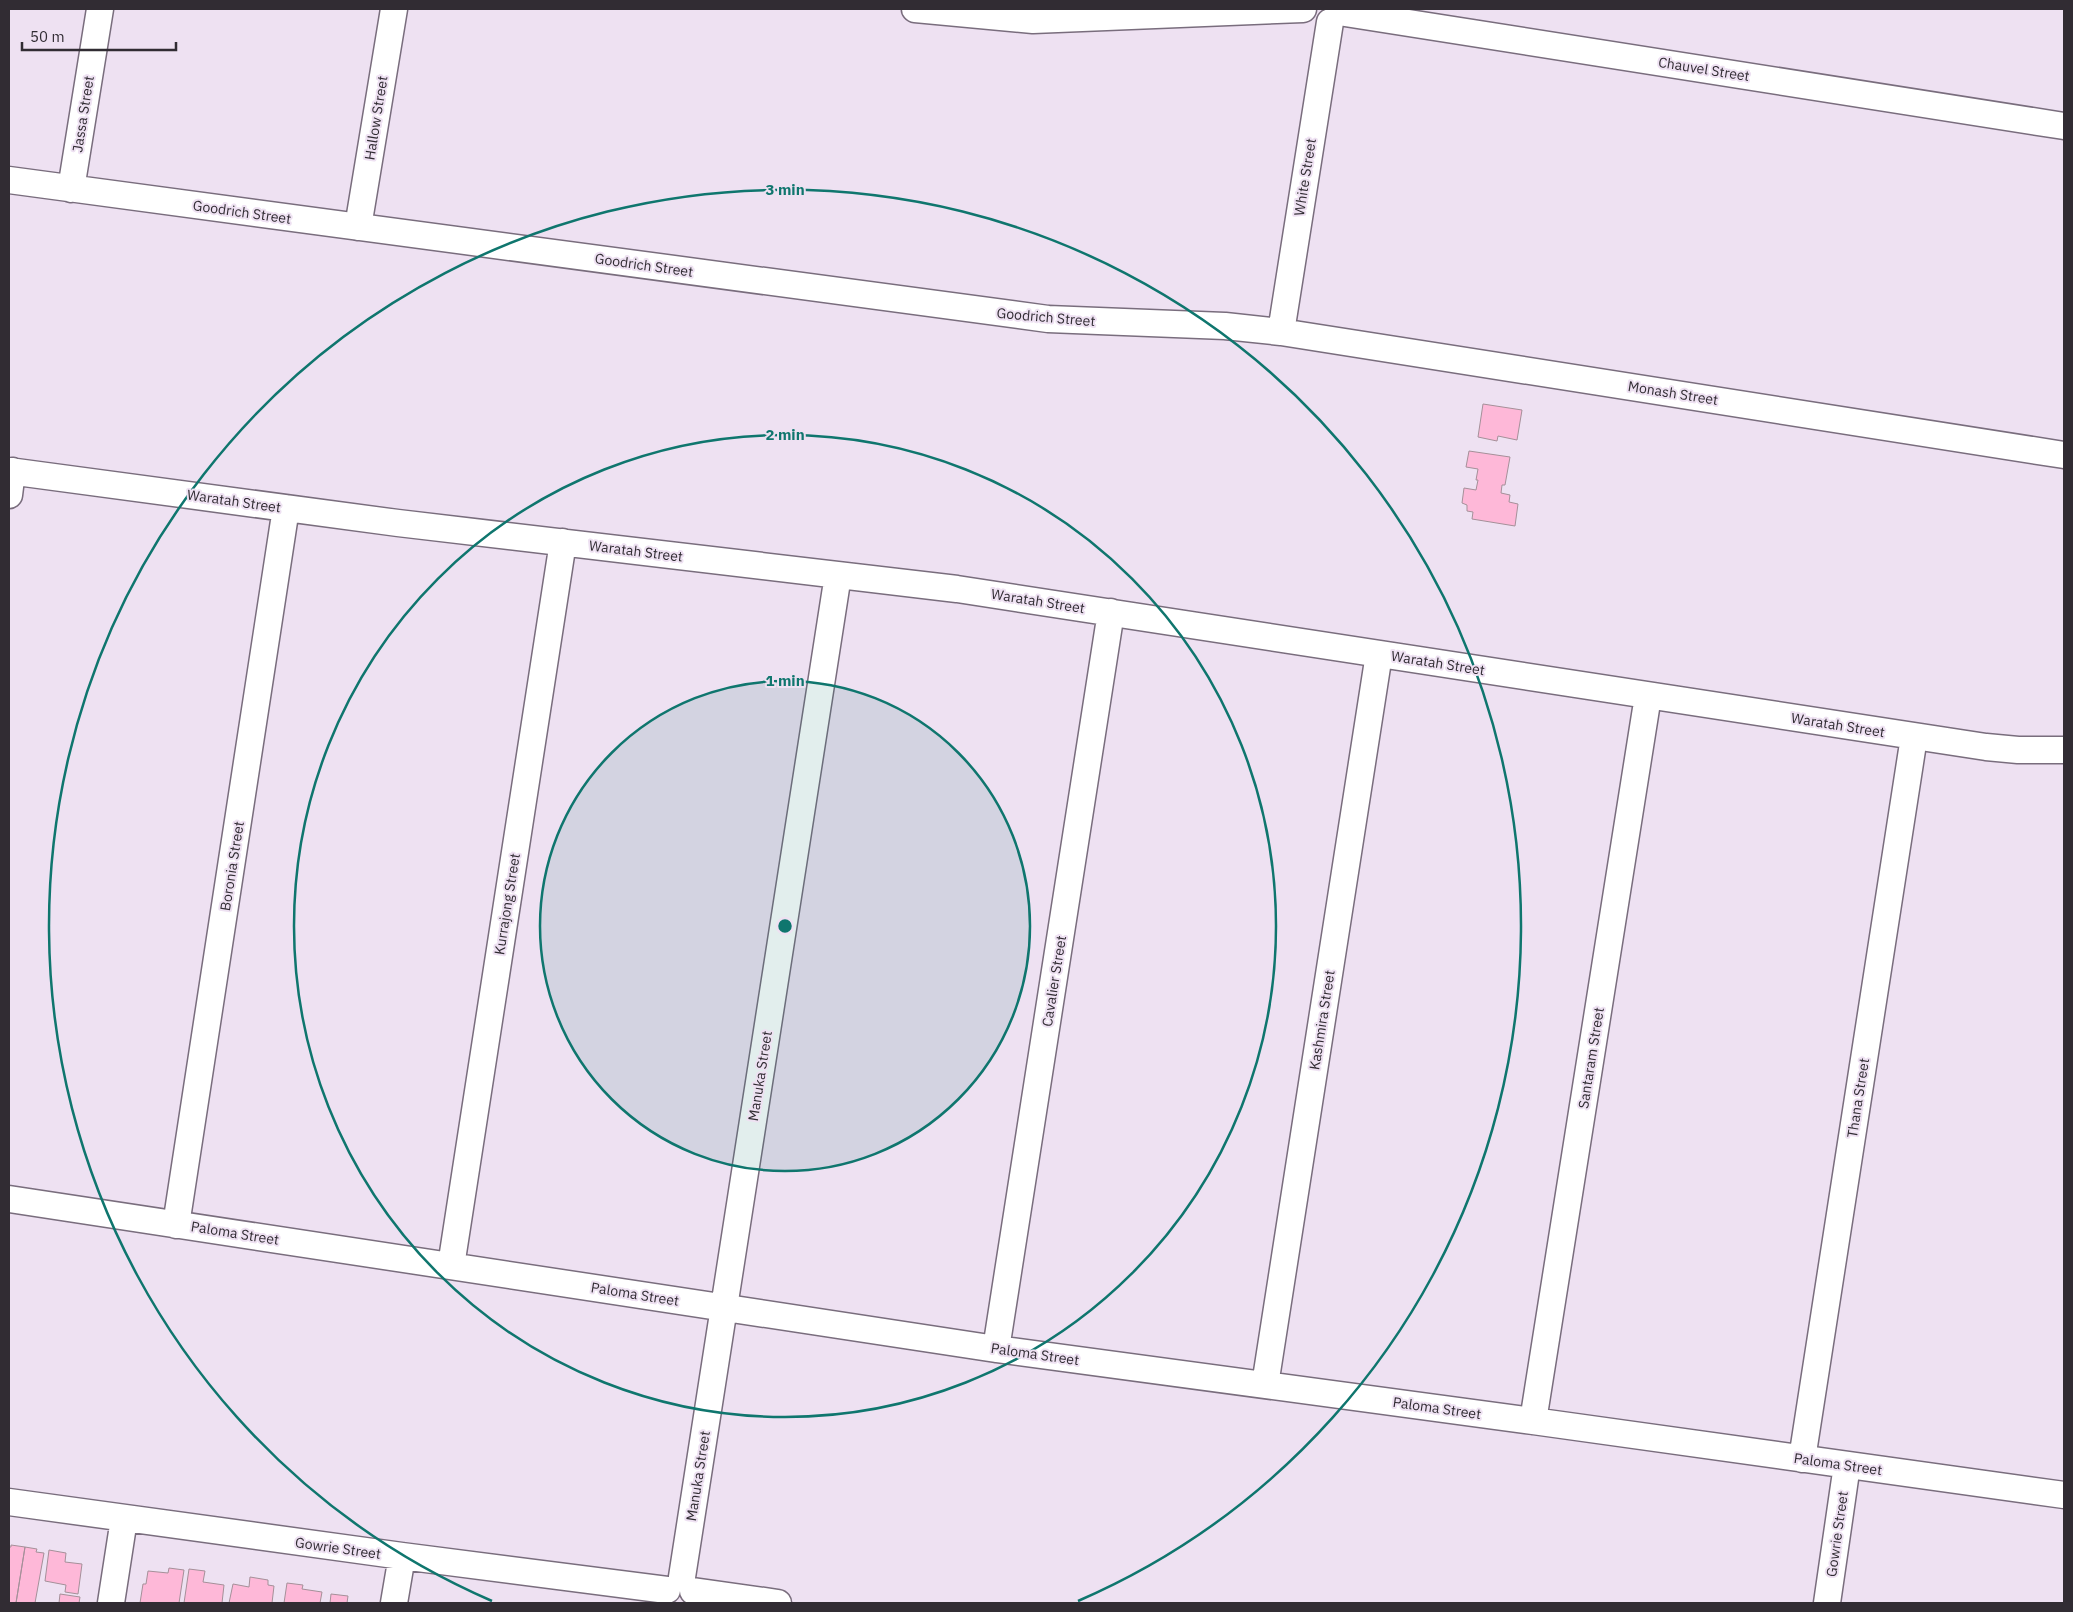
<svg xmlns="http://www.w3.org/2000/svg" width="2073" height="1612" font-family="'IBM Plex Sans',sans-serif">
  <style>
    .building { fill: #feb8d8; stroke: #a59099 }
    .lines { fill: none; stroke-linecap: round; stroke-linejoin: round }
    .minor-casing { stroke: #796d7d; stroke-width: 29 }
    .minor { stroke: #fff; stroke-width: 26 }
    .ring { fill: none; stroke: #0f766e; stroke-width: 2.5 }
    .labels { text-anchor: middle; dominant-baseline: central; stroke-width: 4; stroke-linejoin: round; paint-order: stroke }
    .street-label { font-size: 14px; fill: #312c33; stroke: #eee1f2 }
    .centre { fill: #0f766e; stroke: #eee1f2; stroke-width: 2.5 }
    .ring-label { font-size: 15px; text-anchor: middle; font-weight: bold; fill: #0f766e; stroke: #eee1f2; stroke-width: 4; stroke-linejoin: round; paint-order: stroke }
  </style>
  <rect width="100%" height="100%" fill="#eee1f2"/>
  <!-- building -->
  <path class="building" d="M 1483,404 L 1522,410 L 1517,440 L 1498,436 L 1497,441 L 1478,437 Z
    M 1469,451 L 1510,457 L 1505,485 L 1502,485 L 1501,493 L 1510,495 L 1509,502 L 1518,504 L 1515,526 L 1472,519 L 1473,512 L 1467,511 L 1467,505 L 1462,503 L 1464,488 L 1476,490 L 1478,480 L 1476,480 L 1478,469 L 1466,467 Z
    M 11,1545 L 25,1547 L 16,1603 L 9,1603 L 9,1547 L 11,1547 Z
    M 25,1547 L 37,1549 L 36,1552 L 44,1553 L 35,1603 L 16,1603 Z
    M 49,1550 L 66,1553 L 65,1562 L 82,1564 L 78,1594 L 65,1592 L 66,1585 L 45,1581 Z
    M 169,1568 L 184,1570 L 179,1603 L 140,1603 L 143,1584 L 146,1584 L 148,1571 L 168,1573 Z
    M 189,1569 L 205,1571 L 203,1582 L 224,1585 L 222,1603 L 184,1603 Z
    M 250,1577 L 268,1580 L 268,1585 L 274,1586 L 272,1603 L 229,1603 L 233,1584 L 249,1587 Z
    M 287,1583 L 303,1585 L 302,1589 L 322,1592 L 320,1603 L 284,1603 Z
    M 60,1594 L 80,1597 L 79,1603 L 59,1603 Z
    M 331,1594 L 348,1596 L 347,1603 L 330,1603 Z"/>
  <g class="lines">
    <defs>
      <path id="minor" d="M 915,9 L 1033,20 L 1303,9
        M 1345,13 L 2064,126
        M 9,180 L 1048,319 L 1225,326 L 1281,332 L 2064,455
        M 71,189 L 100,9
        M 358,227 L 394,9
        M 1281,332 L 1330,22
        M 9,471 L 398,523 L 957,589 L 1986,747 L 2018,750 L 2064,750
        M 9,495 L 12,471
        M 9,1199 L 996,1349 L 1533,1421 L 2064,1495
        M 176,1225 L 286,508
        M 451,1266 L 563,542
        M 996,1349 L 1111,612
        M 1265,1385 L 1379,654
        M 1533,1421 L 1648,696
        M 1802,1459 L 1914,737
        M 9,1502 L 402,1556 L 667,1590
        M 682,1577 L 838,575
        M 693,1591 L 778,1603
        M 111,1603 L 124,1519
        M 394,1603 L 402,1556
        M 1827,1603 L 1847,1465"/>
    </defs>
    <!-- minor casing -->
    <use href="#minor" class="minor-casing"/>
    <!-- minor -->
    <use href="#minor" class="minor"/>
  </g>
  <!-- distance rings -->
  <circle cx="785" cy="926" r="245" fill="#0f766e" fill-opacity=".12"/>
  <g class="ring">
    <circle cx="785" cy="926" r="245"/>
    <circle cx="785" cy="926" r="491"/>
    <path d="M492 1601A736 736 0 1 1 1078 1601"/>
  </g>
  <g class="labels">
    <!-- street labels -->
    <g class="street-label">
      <text transform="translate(1704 69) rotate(9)">Chauvel Street</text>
      <text transform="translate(83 114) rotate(-81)">Jassa Street</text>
      <text transform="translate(376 118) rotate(-81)">Hallow Street</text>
      <text transform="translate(1305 177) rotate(-81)">White Street</text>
      <text transform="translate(242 212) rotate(8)">Goodrich Street</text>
      <text transform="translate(644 265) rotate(8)">Goodrich Street</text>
      <text transform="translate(1046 317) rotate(5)">Goodrich Street</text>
      <text transform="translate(1673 393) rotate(9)">Monash Street</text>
      <text transform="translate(234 501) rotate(8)">Waratah Street</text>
      <text transform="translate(636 551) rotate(7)">Waratah Street</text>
      <text transform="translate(1038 601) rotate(9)">Waratah Street</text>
      <text transform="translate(1438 663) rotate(9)">Waratah Street</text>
      <text transform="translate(1838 725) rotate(9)">Waratah Street</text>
      <text transform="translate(232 866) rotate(-81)">Boronia Street</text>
      <text transform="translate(507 904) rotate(-81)">Kurrajong Street</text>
      <text transform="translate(1054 981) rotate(-81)">Cavalier Street</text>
      <text transform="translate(1322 1020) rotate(-81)">Kashmira Street</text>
      <text transform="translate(1591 1058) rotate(-81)">Santaram Street</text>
      <text transform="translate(760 1076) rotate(-81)">Manuka Street</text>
      <text transform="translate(1858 1098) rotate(-81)">Thana Street</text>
      <text transform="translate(235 1233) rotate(9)">Paloma Street</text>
      <text transform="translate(635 1294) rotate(9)">Paloma Street</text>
      <text transform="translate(1035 1354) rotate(8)">Paloma Street</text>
      <text transform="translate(1437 1408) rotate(8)">Paloma Street</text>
      <text transform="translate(1838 1464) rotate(8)">Paloma Street</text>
      <text transform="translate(698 1476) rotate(-81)">Manuka Street</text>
      <text transform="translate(1837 1534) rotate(-82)">Gowrie Street</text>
      <text transform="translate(338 1548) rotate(8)">Gowrie Street</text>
    </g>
  </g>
  <circle cx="785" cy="926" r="8" class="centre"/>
  <g class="ring-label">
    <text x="785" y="195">3 min</text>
    <text x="785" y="440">2 min</text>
    <text x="785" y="686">1 min</text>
  </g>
  <!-- border -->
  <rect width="2073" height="1612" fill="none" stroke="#312c33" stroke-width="20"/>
  <!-- scale -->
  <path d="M22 42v8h154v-8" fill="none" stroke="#312c33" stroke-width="2.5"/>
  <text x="30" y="42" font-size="15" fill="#312c33" stroke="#eee1f2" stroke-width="4" paint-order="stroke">50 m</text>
</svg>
